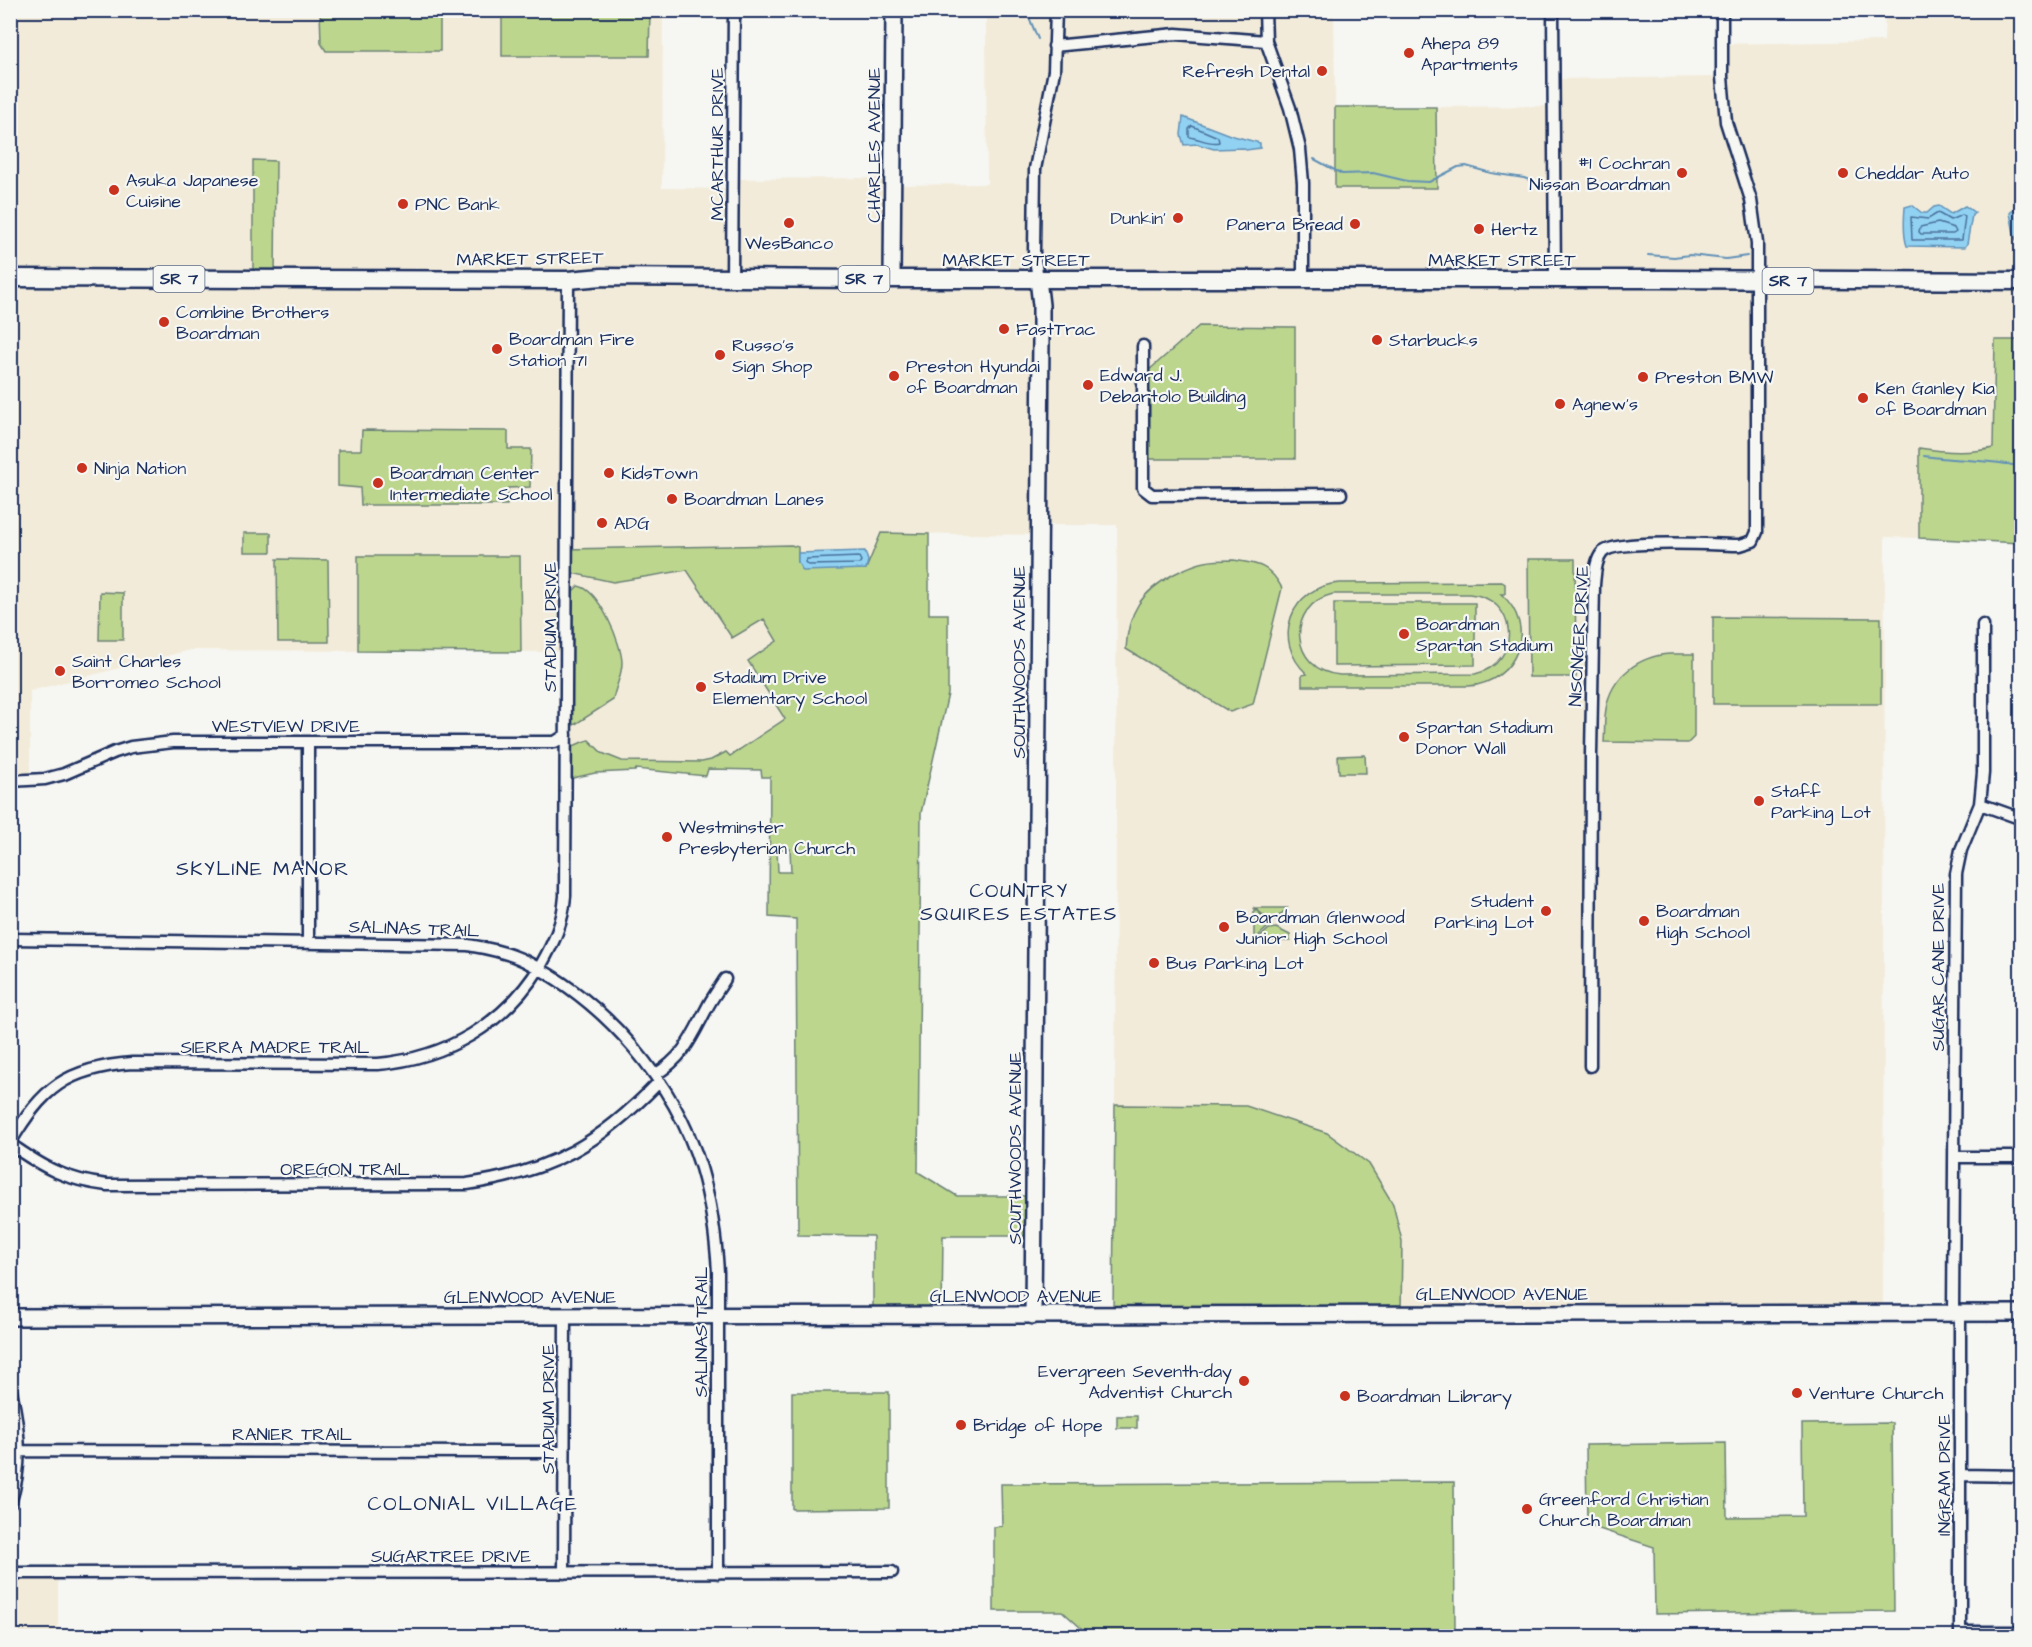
<svg xmlns="http://www.w3.org/2000/svg" width="2032" height="1647" font-family="'Architects Daughter',sans-serif">
  <style>
    .built { fill: #f2ebd9 }
    .green { fill: #bcd68e; stroke: #6c8276; stroke-width: 1.5; fill-rule: evenodd }
    .water { fill: #91d2f3; stroke: #6291b7; stroke-width: 1.5 }
    .lines { fill: none; stroke-linecap: round; stroke-linejoin: round }
    .shore { stroke: #4a709a; stroke-width: 1.5 }
    .stream { stroke: #6291b7; stroke-width: 2 }
    .street-casing { stroke: #1b2f5e; stroke-width: 15 }
    .secondary-casing { stroke: #1b2f5e; stroke-width: 20 }
    .primary-casing { stroke: #1b2f5e; stroke-width: 21 }
    .street { stroke: #f6f6f2; stroke-width: 10 }
    .secondary { stroke: #f6f6f2; stroke-width: 15 }
    .primary { stroke: #f6f6f2; stroke-width: 16 }
    .poi-dot { fill: #c8321e; stroke: #f6f6f2; stroke-width: 2 }
    .labels { text-anchor: middle; dominant-baseline: central; stroke-width: 4.5; stroke-linejoin: round; paint-order: stroke }
    .shield { fill: #f6f6f2; stroke: #5d6b8a; stroke-width: 1.5 }
    .shield-label { font-size: 16px; font-weight: bold; fill: #1b2f5e }
    .poi-label { font-size: 18px; fill: #1b2f5e; stroke: #f6f6f2; text-anchor: start }
    .street-label { font-size: 18px; fill: #1b2f5e; stroke: #f6f6f2 }
    .neighbourhood-label { font-size: 20px; letter-spacing: 1.5px; fill: #1b2f5e; stroke: #f6f6f2 }
  </style>
  <rect width="100%" height="100%" fill="#f6f6f2"/>
  <filter id="ink" filterUnits="userSpaceOnUse"><feTurbulence type="fractalNoise" baseFrequency=".0167" numOctaves="2"/><feDisplacementMap in="SourceGraphic" scale="12" xChannelSelector="R" yChannelSelector="G"/><feConvolveMatrix kernelMatrix="1 2 1 2 8 2 1 2 1" color-interpolation-filters="sRGB"/></filter>
  <g filter="url(#ink)">
    <!-- built -->
    <path class="built" d="M 11,11 L 663,11 L 662,188 L 733,189 L 734,179 L 893,178 L 893,185 L 987,184 L 986,11 L 1334,11 L 1336,188 L 1437,188 L 1436,107 L 1553,106 L 1553,79 L 1722,77 L 1722,44 L 1884,41 L 1885,11 L 2021,11 L 2021,340 L 1995,340 L 1994,448 L 1979,451 L 1940,451 L 1919,448 L 1919,538 L 1885,537 L 1883,1314 L 1401,1314 L 1402,1241 L 1369,1164 L 1327,1133 L 1246,1106 L 1115,1105 L 1117,525 L 1040,525 L 1039,535 L 881,533 L 796,762 L 565,762 L 566,652 L 190,650 L 30,691 L 30,781 L 11,781 Z
      M 10,1573 L 58,1573 L 58,1636 L 11,1636 Z"/>
    <!-- green -->
    <path class="green" d="M 320,11 L 440,11 L 440,51 L 326,51 L 321,43 Z
      M 502,11 L 650,11 L 649,56 L 502,56 Z
      M 1335,107 L 1436,107 L 1437,188 L 1335,188 Z
      M 253,160 L 276,161 L 275,280 L 253,280 Z
      M 1199,326 L 1295,327 L 1295,459 L 1148,459 L 1148,371 Z
      M 1995,340 L 2021,340 L 2021,543 L 1919,538 L 1919,448 C 1943,452 1969,454 1993,448 Z
      M 362,430 L 508,431 L 508,449 L 531,449 L 530,487 L 508,488 L 507,505 L 361,505 L 360,488 L 338,486 L 338,450 L 361,450 Z
      M 244,533 L 271,533 L 271,552 L 244,552 Z
      M 881,533 L 929,534 L 929,614 L 948,614 L 948,694 L 921,813 L 918,1172 L 957,1196 L 1034,1196 L 1033,1236 L 943,1236 L 942,1316 L 873,1316 L 873,1236 L 798,1235 L 796,919 L 769,917 L 770,777 L 762,777 L 761,770 L 708,769 L 706,776 L 636,769 L 635,771 L 595,773 L 573,778 L 565,775 L 566,748 C 574,747 582,741 589,740 L 602,753 L 622,761 L 702,762 L 711,760 L 726,752 L 730,756 L 785,719 L 748,661 L 777,641 L 764,619 L 732,638 L 687,570 L 613,582 L 567,572 L 565,549 L 791,545 L 798,547 L 798,562 L 866,569 ZM 777,849 L 790,849 L 791,872 L 778,872 Z
      M 358,556 L 520,556 L 521,652 L 358,651 Z
      M 277,559 L 328,560 L 329,642 L 278,642 Z
      M 1528,559 L 1575,559 L 1576,677 L 1529,677 Z
      M 1233,560 C 1258,564 1269,564 1282,588 L 1253,704 L 1230,712 L 1126,649 C 1128,612 1141,592 1174,574 C 1184,569 1194,564 1205,562 C 1214,560 1224,560 1233,560 Z
      M 1502,582 L 1505,584 L 1505,594 L 1501,594 C 1539,627 1517,682 1469,686 L 1302,686 L 1302,675 L 1307,674 C 1270,640 1291,586 1340,583 ZM 1333,594 L 1469,594 C 1518,597 1523,663 1475,674 L 1340,675 C 1290,671 1285,605 1333,594 Z
      M 578,586 C 599,589 622,644 622,663 C 622,676 615,687 613,700 L 574,725 L 566,723 L 566,592 L 574,590 Z
      M 100,592 L 123,593 L 123,640 L 99,640 Z
      M 1334,603 L 1475,603 L 1475,665 L 1334,666 Z
      M 1713,617 L 1881,618 L 1881,704 L 1713,704 Z
      M 1670,654 L 1694,654 L 1694,737 L 1688,743 L 1604,742 C 1605,731 1604,720 1606,709 C 1611,677 1638,656 1670,654 Z
      M 1365,755 L 1366,773 L 1339,773 L 1338,756 Z
      M 1254,908 L 1268,922 L 1268,927 L 1254,940 Z
      M 1255,908 L 1287,908 L 1275,920 L 1269,920 Z
      M 1276,928 L 1290,935 L 1290,941 L 1256,941 L 1269,929 Z
      M 1115,1105 L 1246,1106 L 1327,1133 L 1369,1164 L 1393,1204 L 1402,1241 L 1401,1314 L 1113,1316 Z
      M 792,1392 L 889,1392 L 889,1508 L 792,1509 Z
      M 1117,1416 L 1137,1416 L 1137,1428 L 1117,1428 Z
      M 1892,1423 L 1894,1611 L 1655,1614 L 1654,1547 L 1587,1525 L 1586,1445 L 1726,1443 L 1727,1517 L 1803,1516 L 1802,1424 Z
      M 1454,1482 L 1455,1629 L 1380,1630 L 1376,1636 L 1090,1636 L 1062,1611 L 994,1611 L 994,1527 L 1002,1526 L 1001,1484 Z"/>
    <!-- water -->
    <path class="water" d="M 1183,117 L 1230,135 L 1260,143 L 1260,148 L 1246,150 L 1243,148 L 1214,149 L 1197,144 L 1184,145 L 1181,135 Z
      M 1912,205 L 1922,213 L 1927,213 L 1934,207 L 1939,206 L 1951,214 L 1965,206 L 1975,213 L 1972,215 L 1967,244 L 1965,247 L 1907,246 C 1903,235 1904,219 1905,207 Z
      M 2018,205 L 2021,209 L 2021,247 L 2015,238 L 2010,213 Z
      M 865,551 L 868,561 L 866,569 L 803,571 L 798,562 L 798,553 Z"/>
    <g class="lines">
      <!-- shore -->
      <path class="shore" d="M 1192,126 L 1218,137 L 1219,142 C 1211,145 1199,138 1189,137 L 1189,129 Z
        M 1938,213 L 1950,220 L 1962,215 L 1965,216 L 1962,240 L 1912,240 L 1911,217 L 1928,219 Z
        M 1938,223 L 1954,228 L 1956,232 L 1953,234 L 1921,234 L 1919,232 L 1920,227 Z
        M 859,557 L 861,561 L 859,564 L 808,565 L 805,562 L 807,559 Z"/>
      <!-- stream -->
      <path class="stream" d="M 1026,10 L 1038,39
        M 1314,159 L 1342,174 L 1373,173 L 1407,181 L 1429,182 L 1458,167 L 1466,166 L 1491,173 L 1524,178 L 1540,184
        M 1648,255 L 1674,257 L 1690,255 L 1726,259 L 1747,256
        M 1924,456 C 1956,461 1989,459 2022,467"/>
      <defs>
        <path id="street" d="M 1265,10 L 1266,41 L 1290,108 L 1300,149 L 1303,183 L 1303,280
          M 1553,10 L 1555,279
          M 1054,46 L 1176,34 L 1266,41
          M 732,278 L 734,10
          M 1038,279 L 1034,252 L 1035,169 L 1054,71 L 1056,10
          M 1143,346 L 1143,488 L 1152,495 L 1341,494
          M 10,781 L 45,779 L 64,774 L 115,752 L 131,747 L 173,742 L 555,742 L 566,735
          M 1980,804 L 2022,819
          M 10,939 L 468,945 C 487,948 507,952 525,961 C 606,1002 674,1081 701,1168 C 711,1202 716,1237 718,1272 L 718,1573
          M 308,942 L 308,742
          M 1590,1066 L 1591,754 L 1594,585 C 1595,575 1595,561 1602,553 C 1614,538 1717,545 1740,545 L 1753,541 L 1757,532 L 1757,243 L 1751,200 L 1726,122 L 1722,77 L 1722,10
          M 655,1075 C 685,1056 691,1038 707,1008 C 712,998 719,989 725,979
          M 10,1143 C 42,1088 67,1068 132,1063 L 378,1064 C 447,1058 505,1024 541,965 C 554,942 563,923 565,896 L 568,280
          M 10,1144 C 44,1168 66,1180 107,1185 L 467,1184 C 552,1172 600,1143 659,1082
          M 1954,1157 L 2022,1157
          M 1953,1313 L 1956,874 L 1961,850 L 1980,804 L 1983,773 L 1983,625
          M 1960,1313 L 1960,1636
          M 10,1385 C 19,1428 24,1461 10,1504
          M 20,1451 L 564,1452
          M 1961,1475 L 2022,1476
          M 10,1573 L 892,1572
          M 564,1573 L 565,1317
          M 1960,1632 L 2022,1632"/>
        <path id="secondary" d="M 892,279 L 894,10
          M 1033,1316 L 1041,336 L 1041,305 L 1038,279
          M 10,1317 L 2022,1313"/>
        <path id="primary" d="M 10,278 L 568,280 L 602,277 L 867,279 L 1660,279 L 2022,281"/>
      </defs>
      <!-- street casing -->
      <use href="#street" class="street-casing"/>
      <!-- secondary casing -->
      <use href="#secondary" class="secondary-casing"/>
      <!-- primary casing -->
      <use href="#primary" class="primary-casing"/>
      <!-- street -->
      <use href="#street" class="street"/>
      <!-- secondary -->
      <use href="#secondary" class="secondary"/>
      <!-- primary -->
      <use href="#primary" class="primary"/>
    </g>
  </g>
  <!-- markers -->
  <g class="poi-dot">
    <circle cx="1409" cy="53" r="6"/>
    <circle cx="1322" cy="71" r="6"/>
    <circle cx="1682" cy="173" r="6"/>
    <circle cx="1843" cy="173" r="6"/>
    <circle cx="114" cy="190" r="6"/>
    <circle cx="403" cy="204" r="6"/>
    <circle cx="1178" cy="218" r="6"/>
    <circle cx="789" cy="223" r="6"/>
    <circle cx="1355" cy="224" r="6"/>
    <circle cx="1479" cy="229" r="6"/>
    <circle cx="164" cy="322" r="6"/>
    <circle cx="1004" cy="329" r="6"/>
    <circle cx="1377" cy="340" r="6"/>
    <circle cx="497" cy="349" r="6"/>
    <circle cx="720" cy="355" r="6"/>
    <circle cx="894" cy="376" r="6"/>
    <circle cx="1643" cy="377" r="6"/>
    <circle cx="1088" cy="385" r="6"/>
    <circle cx="1863" cy="398" r="6"/>
    <circle cx="1560" cy="404" r="6"/>
    <circle cx="82" cy="468" r="6"/>
    <circle cx="609" cy="473" r="6"/>
    <circle cx="378" cy="483" r="6"/>
    <circle cx="672" cy="499" r="6"/>
    <circle cx="602" cy="523" r="6"/>
    <circle cx="1404" cy="634" r="6"/>
    <circle cx="60" cy="671" r="6"/>
    <circle cx="701" cy="687" r="6"/>
    <circle cx="1404" cy="737" r="6"/>
    <circle cx="1759" cy="801" r="6"/>
    <circle cx="667" cy="837" r="6"/>
    <circle cx="1546" cy="911" r="6"/>
    <circle cx="1644" cy="921" r="6"/>
    <circle cx="1224" cy="927" r="6"/>
    <circle cx="1154" cy="963" r="6"/>
    <circle cx="1244" cy="1381" r="6"/>
    <circle cx="1797" cy="1393" r="6"/>
    <circle cx="1345" cy="1396" r="6"/>
    <circle cx="961" cy="1425" r="6"/>
    <circle cx="1527" cy="1509" r="6"/>
  </g>
  <g class="labels">
    <!-- shield labels -->
    <g class="shield">
      <rect x="153.5" y="266" width="51" height="26" rx="4.5"/>
      <rect x="838.5" y="266" width="51" height="26" rx="4.5"/>
      <rect x="1762.5" y="268" width="51" height="26" rx="4.5"/>
    </g>
    <g class="shield-label">
      <text x="179" y="279">SR 7</text>
      <text x="864" y="279">SR 7</text>
      <text x="1788" y="281">SR 7</text>
    </g>
    <!-- poi labels -->
    <g class="poi-label">
      <text x="1421" y="43">Ahepa 89<tspan x="1421" dy="21">Apartments</tspan></text>
      <text x="1310" y="71" text-anchor="end">Refresh Dental</text>
      <text x="1670" y="163" text-anchor="end">#1 Cochran<tspan x="1670" dy="21">Nissan Boardman</tspan></text>
      <text x="1855" y="173">Cheddar Auto</text>
      <text x="126" y="180">Asuka Japanese<tspan x="126" dy="21">Cuisine</tspan></text>
      <text x="415" y="204">PNC Bank</text>
      <text x="1166" y="218" text-anchor="end">Dunkin'</text>
      <text x="1343" y="224" text-anchor="end">Panera Bread</text>
      <text x="1491" y="229">Hertz</text>
      <text x="789" y="243" text-anchor="middle">WesBanco</text>
      <text x="176" y="312">Combine Brothers<tspan x="176" dy="21">Boardman</tspan></text>
      <text x="1016" y="329">FastTrac</text>
      <text x="509" y="339">Boardman Fire<tspan x="509" dy="21">Station 71</tspan></text>
      <text x="1389" y="340">Starbucks</text>
      <text x="732" y="345">Russo's<tspan x="732" dy="21">Sign Shop</tspan></text>
      <text x="906" y="366">Preston Hyundai<tspan x="906" dy="21">of Boardman</tspan></text>
      <text x="1100" y="375">Edward J.<tspan x="1100" dy="21">Debartolo Building</tspan></text>
      <text x="1655" y="377">Preston BMW</text>
      <text x="1875" y="388">Ken Ganley Kia<tspan x="1875" dy="21">of Boardman</tspan></text>
      <text x="1572" y="404">Agnew's</text>
      <text x="94" y="468">Ninja Nation</text>
      <text x="390" y="473">Boardman Center<tspan x="390" dy="21">Intermediate School</tspan></text>
      <text x="621" y="473">KidsTown</text>
      <text x="684" y="499">Boardman Lanes</text>
      <text x="614" y="523">ADG</text>
      <text x="1416" y="624">Boardman<tspan x="1416" dy="21">Spartan Stadium</tspan></text>
      <text x="72" y="661">Saint Charles<tspan x="72" dy="21">Borromeo School</tspan></text>
      <text x="713" y="677">Stadium Drive<tspan x="713" dy="21">Elementary School</tspan></text>
      <text x="1416" y="727">Spartan Stadium<tspan x="1416" dy="21">Donor Wall</tspan></text>
      <text x="1771" y="791">Staff<tspan x="1771" dy="21">Parking Lot</tspan></text>
      <text x="679" y="827">Westminster<tspan x="679" dy="21">Presbyterian Church</tspan></text>
      <text x="1534" y="901" text-anchor="end">Student<tspan x="1534" dy="21">Parking Lot</tspan></text>
      <text x="1656" y="911">Boardman<tspan x="1656" dy="21">High School</tspan></text>
      <text x="1236" y="917">Boardman Glenwood<tspan x="1236" dy="21">Junior High School</tspan></text>
      <text x="1166" y="963">Bus Parking Lot</text>
      <text x="1232" y="1371" text-anchor="end">Evergreen Seventh-day<tspan x="1232" dy="21">Adventist Church</tspan></text>
      <text x="1809" y="1393">Venture Church</text>
      <text x="1357" y="1396">Boardman Library</text>
      <text x="973" y="1425">Bridge of Hope</text>
      <text x="1539" y="1499">Greenford Christian<tspan x="1539" dy="21">Church Boardman</tspan></text>
    </g>
    <!-- street labels -->
    <g class="street-label">
      <text transform="translate(717 144) rotate(-90)">MCARTHUR DRIVE</text>
      <text transform="translate(874 145) rotate(-90)">CHARLES AVENUE</text>
      <text transform="translate(530 259) rotate(-1)">MARKET STREET</text>
      <text x="1016" y="260">MARKET STREET</text>
      <text x="1502" y="260">MARKET STREET</text>
      <text transform="translate(550 627) rotate(-90)">STADIUM DRIVE</text>
      <text transform="translate(1579 636) rotate(-87)">NISONGER DRIVE</text>
      <text transform="translate(1019 662) rotate(-90)">SOUTHWOODS AVENUE</text>
      <text x="286" y="726">WESTVIEW DRIVE</text>
      <text transform="translate(414 929) rotate(2)">SALINAS TRAIL</text>
      <text transform="translate(1938 967) rotate(-90)">SUGAR CANE DRIVE</text>
      <text x="275" y="1047">SIERRA MADRE TRAIL</text>
      <text transform="translate(1015 1148) rotate(-90)">SOUTHWOODS AVENUE</text>
      <text x="345" y="1169">OREGON TRAIL</text>
      <text x="1502" y="1294">GLENWOOD AVENUE</text>
      <text x="1016" y="1296">GLENWOOD AVENUE</text>
      <text x="530" y="1297">GLENWOOD AVENUE</text>
      <text transform="translate(701 1332) rotate(-90)">SALINAS TRAIL</text>
      <text transform="translate(548 1409) rotate(-90)">STADIUM DRIVE</text>
      <text x="292" y="1434">RANIER TRAIL</text>
      <text transform="translate(1944 1475) rotate(-90)">INGRAM DRIVE</text>
      <text x="451" y="1556">SUGARTREE DRIVE</text>
    </g>
    <!-- neighbourhood labels -->
    <g class="neighbourhood-label">
      <text x="263" y="869">SKYLINE MANOR</text>
      <text x="1019" y="891">COUNTRY<tspan x="1019" dy="23">SQUIRES ESTATES</tspan></text>
      <text x="473" y="1504">COLONIAL VILLAGE</text>
    </g>
  </g>
  <!-- margin -->
  <rect width="2032" height="1647" fill="none" stroke="#f6f6f2" stroke-width="36"/>
  <rect x="18" y="18" width="1996" height="1611" fill="none" stroke="#1b2f5e" stroke-width="2" filter="url(#ink)"/>
</svg>
